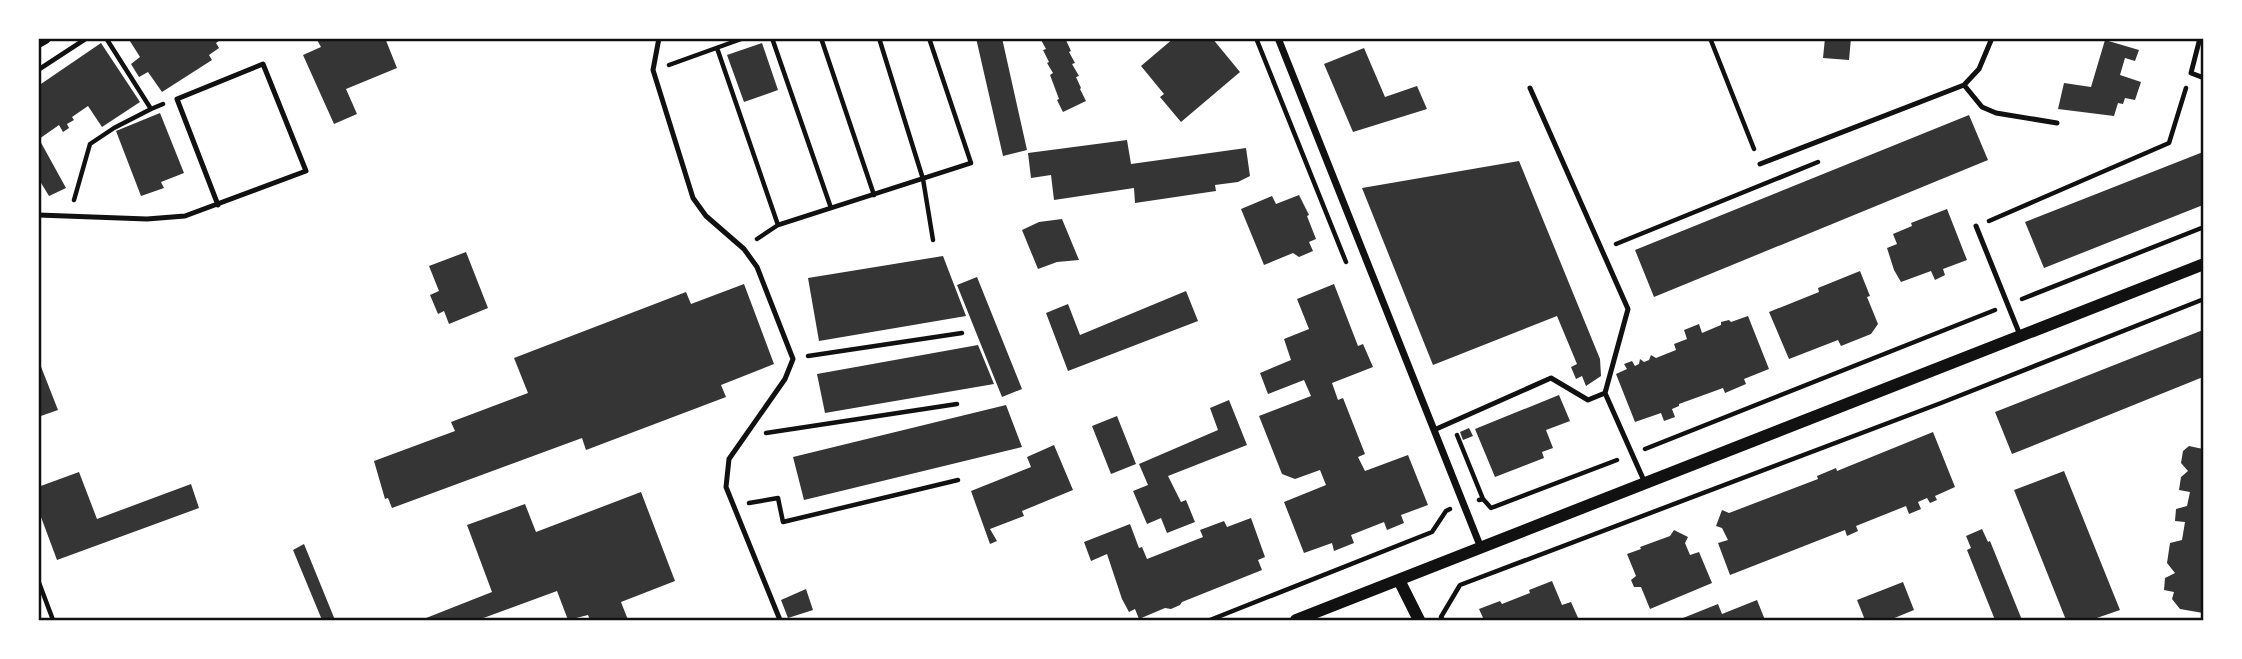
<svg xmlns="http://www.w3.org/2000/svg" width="2242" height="659" font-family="Barlow,sans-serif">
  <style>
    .building { fill: #353535 }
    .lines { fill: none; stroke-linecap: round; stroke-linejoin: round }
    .path { stroke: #111; stroke-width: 4.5 }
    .service { stroke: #111; stroke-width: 5 }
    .minor { stroke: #111; stroke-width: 7 }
    .tertiary { stroke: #111; stroke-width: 12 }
    .neatline { fill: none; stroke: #111; stroke-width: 2.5 }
  </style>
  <rect width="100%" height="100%" fill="#fff"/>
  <!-- building -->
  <path class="building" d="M 128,38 L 223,38 L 216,43 L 219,48 L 209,55 L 212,60 L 162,92 L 148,72 L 139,77 L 131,64 L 140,57 Z
    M 316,38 L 385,38 L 397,68 L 346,89 L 357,114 L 334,124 L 303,55 L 321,47 Z
    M 976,38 L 1002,38 L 1027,150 L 1003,156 Z
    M 1040,38 L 1065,38 L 1071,51 L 1069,52 L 1075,63 L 1072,64 L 1079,76 L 1076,77 L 1081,88 L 1080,89 L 1086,101 L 1063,112 L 1057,100 L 1059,99 L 1050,75 L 1053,73 L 1047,63 L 1049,62 L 1043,50 L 1046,49 Z
    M 1174,38 L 1212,38 L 1240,72 L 1181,122 L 1160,97 L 1164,94 L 1141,66 Z
    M 1825,38 L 1851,38 L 1849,60 L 1823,58 Z
    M 2105,40 L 2139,50 L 2135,61 L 2125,58 L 2120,75 L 2141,82 L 2135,100 L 2125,98 L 2123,104 L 2118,103 L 2114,116 L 2058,109 L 2064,83 L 2091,87 Z
    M 101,43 L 140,102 L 102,127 L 88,106 L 72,117 L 74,120 L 67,124 L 69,128 L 63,132 L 59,125 L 39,139 L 66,188 L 49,196 L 38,178 L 38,86 Z
    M 762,43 L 778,90 L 744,102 L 727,55 Z
    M 1364,48 L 1385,97 L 1417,86 L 1427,109 L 1353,132 L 1324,64 Z
    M 160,113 L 184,173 L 161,182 L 164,188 L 141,196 L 116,131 Z
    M 1969,115 L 1988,160 L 1654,297 L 1635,250 Z
    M 1127,140 L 1131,164 L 1246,148 L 1250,176 L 1238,182 L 1215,185 L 1216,191 L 1135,203 L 1134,188 L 1054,200 L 1051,175 L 1031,178 L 1028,153 Z
    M 2203,152 L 2203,205 L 2044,268 L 2025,222 Z
    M 1519,161 L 1600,359 L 1601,376 L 1586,386 L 1582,376 L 1576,379 L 1571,367 L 1577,364 L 1557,316 L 1433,365 L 1362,188 Z
    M 1299,195 L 1309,215 L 1307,216 L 1316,239 L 1309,242 L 1313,251 L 1299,257 L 1293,253 L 1264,265 L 1241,209 L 1272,196 L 1276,204 Z
    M 1947,209 L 1967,260 L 1943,269 L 1945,275 L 1935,280 L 1931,271 L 1901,282 L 1894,270 L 1887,248 L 1897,244 L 1893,234 L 1912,226 L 1911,223 Z
    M 1062,219 L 1079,260 L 1057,262 L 1038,269 L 1022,230 L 1039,222 Z
    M 466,252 L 488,308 L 449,324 L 444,311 L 438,314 L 430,295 L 439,291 L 429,266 Z
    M 943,256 L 966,316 L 819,341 L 808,278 Z
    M 1860,271 L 1870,296 L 1867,297 L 1878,324 L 1871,334 L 1841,346 L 1838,340 L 1789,359 L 1769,312 L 1819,292 L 1818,288 Z
    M 977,277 L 1022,389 L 1002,397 L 957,285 Z
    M 744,284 L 774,364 L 721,385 L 726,397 L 586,450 L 582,438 L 392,508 L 388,498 L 385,499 L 374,461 L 455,431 L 451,422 L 528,393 L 514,358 L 686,292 L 691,304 Z
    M 1334,284 L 1358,346 L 1363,344 L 1373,367 L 1332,383 L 1338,400 L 1343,398 L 1365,454 L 1358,457 L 1365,471 L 1408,455 L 1428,505 L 1401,515 L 1404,523 L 1387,530 L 1384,522 L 1351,535 L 1354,543 L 1334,551 L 1332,543 L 1304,553 L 1284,502 L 1326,485 L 1320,470 L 1295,479 L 1282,474 L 1259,416 L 1311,396 L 1304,380 L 1268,394 L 1260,373 L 1291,360 L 1284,339 L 1309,329 L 1297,299 Z
    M 1186,291 L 1198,321 L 1068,371 L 1046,313 L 1068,304 L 1080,335 Z
    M 1748,316 L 1769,369 L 1744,379 L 1746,384 L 1725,393 L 1723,388 L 1679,404 L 1679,406 L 1672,409 L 1675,417 L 1664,421 L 1661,413 L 1635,422 L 1616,374 L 1627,369 L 1624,364 L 1632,361 L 1635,366 L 1639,364 L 1640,359 L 1644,362 L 1649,360 L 1651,355 L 1656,358 L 1676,350 L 1674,344 L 1687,339 L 1684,330 L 1699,324 L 1702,333 L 1721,325 L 1721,322 L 1729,320 L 1731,322 Z
    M 2203,330 L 2203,377 L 2012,454 L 1995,412 Z
    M 978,345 L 994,384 L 825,413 L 817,374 Z
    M 38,359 L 58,410 L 38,417 Z
    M 1559,395 L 1570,421 L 1546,430 L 1553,448 L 1542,452 L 1544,458 L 1495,477 L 1475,429 Z
    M 1229,400 L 1247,445 L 1168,476 L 1181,502 L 1186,500 L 1195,522 L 1167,533 L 1161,518 L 1147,524 L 1133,491 L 1148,485 L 1139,464 L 1218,430 L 1210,408 Z
    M 1006,405 L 1022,447 L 804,500 L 793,457 Z
    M 1117,416 L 1136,464 L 1111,474 L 1092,426 Z
    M 1469,428 L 1473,436 L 1463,440 L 1460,432 Z
    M 1933,432 L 1955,487 L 1935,496 L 1937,500 L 1930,503 L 1927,498 L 1918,502 L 1921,509 L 1909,514 L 1906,506 L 1856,526 L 1858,531 L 1847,536 L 1845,530 L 1730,575 L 1718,543 L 1728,540 L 1722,528 L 1716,526 L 1722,510 L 1729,513 L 1818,479 L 1817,476 L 1836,468 L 1837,471 Z
    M 1054,445 L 1073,490 L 1022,511 L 1024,516 L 990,529 L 997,541 L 990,544 L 971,491 L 1031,467 L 1027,457 Z
    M 2189,446 L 2203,449 L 2203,613 L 2180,609 L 2172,599 L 2174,592 L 2164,590 L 2165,578 L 2175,573 L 2167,563 L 2170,543 L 2182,540 L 2185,522 L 2175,521 L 2176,509 L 2187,506 L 2190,492 L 2179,490 L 2181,477 L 2188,471 L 2181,463 L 2183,451 Z
    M 2064,471 L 2120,610 L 2091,620 L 2066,620 L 2014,490 Z
    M 79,472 L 97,519 L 191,484 L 199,508 L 57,560 L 38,509 L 38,487 Z
    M 641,492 L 675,581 L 621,602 L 628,620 L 590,620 L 588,615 L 568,620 L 557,591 L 478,620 L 421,620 L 492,592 L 467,525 L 525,504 L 536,532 Z
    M 1251,518 L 1265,557 L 1258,560 L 1262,570 L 1182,602 L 1180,605 L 1171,609 L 1165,608 L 1139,619 L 1135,609 L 1129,612 L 1122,599 L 1107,554 L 1091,561 L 1084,542 L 1130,524 L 1139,548 L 1142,547 L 1147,559 L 1203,537 L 1200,530 L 1224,521 L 1227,527 Z
    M 1982,529 L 1988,542 L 1990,541 L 2022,620 L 1995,620 L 1967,550 L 1971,548 L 1966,536 Z
    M 1674,530 L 1688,537 L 1685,543 L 1690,555 L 1699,552 L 1712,583 L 1650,609 L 1641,587 L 1634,587 L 1631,580 L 1636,576 L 1627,554 L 1641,549 L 1640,547 L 1670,536 Z
    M 304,544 L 335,620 L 322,620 L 293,550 Z
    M 1552,581 L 1562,605 L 1571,602 L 1579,620 L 1484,620 L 1479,609 L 1500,601 L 1502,604 L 1530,593 L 1529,590 Z
    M 1903,582 L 1914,610 L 1892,619 L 1892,620 L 1865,620 L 1857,600 Z
    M 806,589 L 813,610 L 788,618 L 781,600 Z
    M 1757,600 L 1765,620 L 1678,620 L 1718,604 L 1722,614 Z"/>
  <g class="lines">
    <!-- path -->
    <path class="path" d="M 106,38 L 151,109 L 163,104
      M 772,38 L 831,208
      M 821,38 L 874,195
      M 879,38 L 923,179 L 933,240
      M 1256,38 L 1346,262
      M 1710,38 L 1754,149
      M 717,48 L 778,225
      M 669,65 L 744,38
      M 38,70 L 87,38
      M 74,200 L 90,144 L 114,128 L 151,109
      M 1989,221 L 2169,143 L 2186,88
      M 757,239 L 778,225 L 971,163 L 929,38
      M 1616,244 L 1818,162
      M 2022,299 L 2204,227
      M 808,356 L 962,333
      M 766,433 L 957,404
      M 1457,435 L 1483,499
      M 1645,449 L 1995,310
      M 1479,500 L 1483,499 L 1491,508 L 1617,460
      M 749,503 L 778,498 L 783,522 L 958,480
      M 38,580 L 53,620
      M 1210,620 L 1432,532 L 1446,511 L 1450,509
      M 1443,620 L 1441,617 L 1460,585 L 1941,403 L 2204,299"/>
    <!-- service -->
    <path class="service" d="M 659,38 L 653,70 L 693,198 L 706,216 L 744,249 L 757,267 L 793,359 L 785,379 L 729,459 L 726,487 L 780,620
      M 2200,38 L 2191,73 L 2204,78
      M 1964,85 L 1982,107 L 1996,113 L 2057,123
      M 1530,88 L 1628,309 L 1605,393 L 1645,483
      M 1760,164 L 1964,85 L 1979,69 L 1992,38
      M 38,215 L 147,219 L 185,216 L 306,171 L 263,64 L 177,99 L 218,205
      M 1976,226 L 2020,335
      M 1434,430 L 1551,378 L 1588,400 L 1605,393"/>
    <!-- minor -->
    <path class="minor" d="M 1278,38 L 1481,548"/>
    <!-- tertiary -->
    <path class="tertiary" d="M 38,42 L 45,38
      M 1399,580 L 1419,620
      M 1296,620 L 2204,264"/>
  </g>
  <!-- border -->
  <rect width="2242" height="659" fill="none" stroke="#ffffff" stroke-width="80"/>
  <rect x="40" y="40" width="2162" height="579" class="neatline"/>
</svg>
